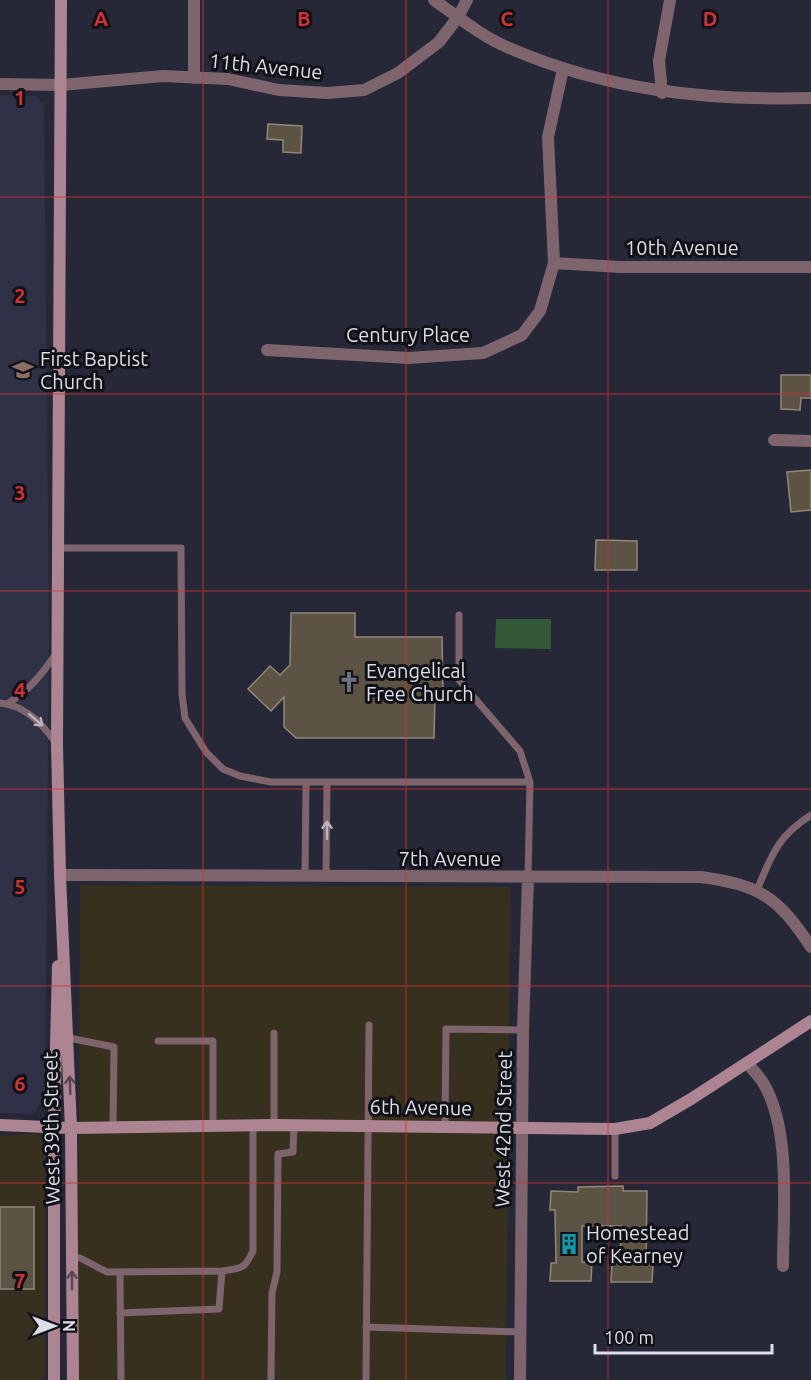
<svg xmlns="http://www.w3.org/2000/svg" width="811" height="1380" font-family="Ubuntu,sans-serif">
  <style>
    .commercial { fill: #37301f }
    .built { fill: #2f3146 }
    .green { fill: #335938 }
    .building { fill: #5d5344; stroke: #938778; stroke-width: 1.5 }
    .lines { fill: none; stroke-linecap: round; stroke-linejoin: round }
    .lane { stroke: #7e646c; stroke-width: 7 }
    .street { stroke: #7e646c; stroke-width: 12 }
    .secondary { stroke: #ad8592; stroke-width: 12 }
    .oneway { stroke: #bcb3bd }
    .oneway2 { stroke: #57464f }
    .grid { fill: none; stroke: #d63132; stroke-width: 1.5; stroke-opacity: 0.55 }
    .labels { text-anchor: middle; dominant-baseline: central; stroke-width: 6; stroke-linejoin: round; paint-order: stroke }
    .street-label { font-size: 20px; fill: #dddee8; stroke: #111218 }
    .poi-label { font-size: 20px; fill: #dddee8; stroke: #111218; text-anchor: start }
    .grid-label { font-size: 20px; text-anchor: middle; font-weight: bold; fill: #d63132; stroke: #111218; stroke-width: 6; stroke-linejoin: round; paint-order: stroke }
  </style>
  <rect width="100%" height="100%" fill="#272837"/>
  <!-- commercial -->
  <path class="commercial" d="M 80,885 L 510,887 L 506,1380 L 78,1380 Z
    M 37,1133 L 45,1141 L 45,1380 L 0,1380 L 0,1136 Z"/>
  <!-- built -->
  <path class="built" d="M 0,95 L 37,96 L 44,106 L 49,634 L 45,1096 L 33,1114 L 0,1113 Z"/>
  <!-- green -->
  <path class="green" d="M 496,619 L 551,619 L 551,649 L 495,648 Z"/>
  <!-- building -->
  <path class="building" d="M 268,124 L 302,126 L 301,153 L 283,152 L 283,140 L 267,139 Z
    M 781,375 L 811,375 L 811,398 L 801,398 L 800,410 L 781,409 Z
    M 811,470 L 811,510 L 791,512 L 787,472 Z
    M 596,540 L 637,541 L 637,570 L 595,570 Z
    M 291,613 L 355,613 L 355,637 L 442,637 L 443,695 L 435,695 L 434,738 L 296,738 L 284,727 L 284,697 L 271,711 L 248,689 L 270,666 L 280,675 L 290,665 Z
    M 623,1186 L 623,1191 L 647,1191 L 646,1264 L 653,1264 L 652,1282 L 611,1282 L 612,1262 L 620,1263 L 621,1226 L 582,1226 L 582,1262 L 592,1262 L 591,1281 L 550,1281 L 551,1263 L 556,1263 L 555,1210 L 550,1210 L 551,1191 L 578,1192 L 578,1187 Z
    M 0,1207 L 34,1207 L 34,1289 L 0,1289 Z"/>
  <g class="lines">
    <!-- lane -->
    <path class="lane" d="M 58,548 L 181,548 L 182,694 L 185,718 L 206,752 L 223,769 L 240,776 L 271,782 L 530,782
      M 459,615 L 459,680 L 520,751 L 530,782 L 528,878
      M 0,703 C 24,705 42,723 55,742
      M 7,704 C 28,691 41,676 55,655
      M 305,876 L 306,783
      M 326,876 L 327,783
      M 757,890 C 772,854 778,836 811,815
      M 274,1033 L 274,1125
      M 69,1038 L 114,1047 L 113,1127
      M 158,1041 L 213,1041 L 213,1126
      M 445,1126 L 446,1029 L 523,1030
      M 615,1129 L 615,1176
      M 72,1257 L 80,1258 L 107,1272 L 222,1271 C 242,1268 244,1270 253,1251 L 253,1126
      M 120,1272 L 121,1380
      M 120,1313 L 219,1309 L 222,1271
      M 366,1327 L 520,1332
      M 271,1380 L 272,1293 L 277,1272 L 278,1154 L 293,1152 L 294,1126
      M 366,1380 L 369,1025"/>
    <!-- street -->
    <path class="street" d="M 194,0 L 194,78
      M 434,0 C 457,16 481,36 507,47 C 605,90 705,101 811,98
      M 0,84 L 61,85 L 163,76 L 228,79 L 279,90 L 327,93 L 364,90 L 398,73 L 439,42 L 458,17 L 467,0
      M 662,93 L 659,61 L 670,0
      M 554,263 L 620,267 L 811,267
      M 267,350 L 409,358 L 483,353 L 522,335 L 540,311 L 554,263 L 548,137 L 563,69
      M 774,440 L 811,441
      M 60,875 L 701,877 C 760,885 778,897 811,947
      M 747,1063 C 752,1069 758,1075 762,1081 C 792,1128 783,1212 783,1266
      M 520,1380 L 523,1030 L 528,878"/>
    <!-- secondary -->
    <path class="secondary" d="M 61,0 L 57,745 L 60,875 L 71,1128 L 73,1380
      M 0,1125 L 71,1128 L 274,1125 L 615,1129 L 650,1123 L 691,1099 L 811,1021
      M 54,1380 L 54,1127 L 58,966"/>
  </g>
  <!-- one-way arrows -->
  <defs><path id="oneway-shaft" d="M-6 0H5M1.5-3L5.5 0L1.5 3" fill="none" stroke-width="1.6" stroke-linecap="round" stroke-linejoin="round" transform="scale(1.5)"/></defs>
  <g class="oneway">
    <use href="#oneway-shaft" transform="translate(36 720) rotate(41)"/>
    <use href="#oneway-shaft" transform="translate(327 830) rotate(-90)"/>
  </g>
  <g class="oneway2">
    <use href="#oneway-shaft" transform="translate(70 1085) rotate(-92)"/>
    <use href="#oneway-shaft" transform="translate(72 1280) rotate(-90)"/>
  </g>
  <!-- grid -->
  <path class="grid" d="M 203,0 L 203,1380M 406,0 L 406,1380M 608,0 L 608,1380M 0,197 L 811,197M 0,394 L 811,394M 0,591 L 811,591M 0,789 L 811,789M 0,986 L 811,986M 0,1183 L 811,1183"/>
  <!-- icons -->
  <defs>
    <symbol id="school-bare" viewBox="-9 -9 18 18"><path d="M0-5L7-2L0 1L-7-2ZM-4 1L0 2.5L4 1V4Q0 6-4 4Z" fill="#8d6e63" stroke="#111218" stroke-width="2.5" paint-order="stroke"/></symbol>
    <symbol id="church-bare" viewBox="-9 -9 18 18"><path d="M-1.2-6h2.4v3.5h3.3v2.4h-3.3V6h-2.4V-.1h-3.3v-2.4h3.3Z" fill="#6b7280" stroke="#111218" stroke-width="2.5" paint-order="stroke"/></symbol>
    <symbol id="building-bare" viewBox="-9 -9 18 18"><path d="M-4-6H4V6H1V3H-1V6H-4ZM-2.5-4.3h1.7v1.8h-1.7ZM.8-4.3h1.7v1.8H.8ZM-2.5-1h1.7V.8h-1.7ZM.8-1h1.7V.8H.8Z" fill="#0f9aa8" stroke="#111218" stroke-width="2.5" paint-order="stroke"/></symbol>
  </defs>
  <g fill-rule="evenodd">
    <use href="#school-bare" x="8" y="355" width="30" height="30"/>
    <use href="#church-bare" x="334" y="667" width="30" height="30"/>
    <use href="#building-bare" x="554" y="1229" width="30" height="30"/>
  </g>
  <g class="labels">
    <!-- street labels -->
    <g class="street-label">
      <text transform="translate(266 66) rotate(6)">11th Avenue</text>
      <text x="682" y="247">10th Avenue</text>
      <text x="408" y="334">Century Place</text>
      <text x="450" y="858">7th Avenue</text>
      <text transform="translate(421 1107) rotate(1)">6th Avenue</text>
      <text transform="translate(51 1128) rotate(-91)">West 39th Street</text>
      <text transform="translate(503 1129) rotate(-89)">West 42nd Street</text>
    </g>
    <!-- poi labels -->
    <g class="poi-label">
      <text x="40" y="358">First Baptist<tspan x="40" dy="23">Church</tspan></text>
      <text x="366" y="670">Evangelical<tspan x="366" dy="23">Free Church</tspan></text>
      <text x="586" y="1232">Homestead<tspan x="586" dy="23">of Kearney</tspan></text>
    </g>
  </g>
  <g class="grid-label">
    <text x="101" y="26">A</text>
    <text x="304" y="26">B</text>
    <text x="507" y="26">C</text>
    <text x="710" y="26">D</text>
    <text x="20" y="105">1</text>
    <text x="20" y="303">2</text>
    <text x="20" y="500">3</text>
    <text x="20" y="697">4</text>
    <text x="20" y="894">5</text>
    <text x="20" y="1091">6</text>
    <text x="20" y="1288">7</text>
  </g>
  <!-- north arrow -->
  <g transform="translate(54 1326) rotate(90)" stroke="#111218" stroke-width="4.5" paint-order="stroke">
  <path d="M0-4.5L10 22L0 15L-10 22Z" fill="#dddee8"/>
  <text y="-9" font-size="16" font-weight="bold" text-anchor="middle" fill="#dddee8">N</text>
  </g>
  <!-- scale -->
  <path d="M595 1344v9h177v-9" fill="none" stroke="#dddee8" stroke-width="3"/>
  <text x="604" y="1344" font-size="18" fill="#dddee8" stroke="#111218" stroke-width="4.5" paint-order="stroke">100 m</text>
</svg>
